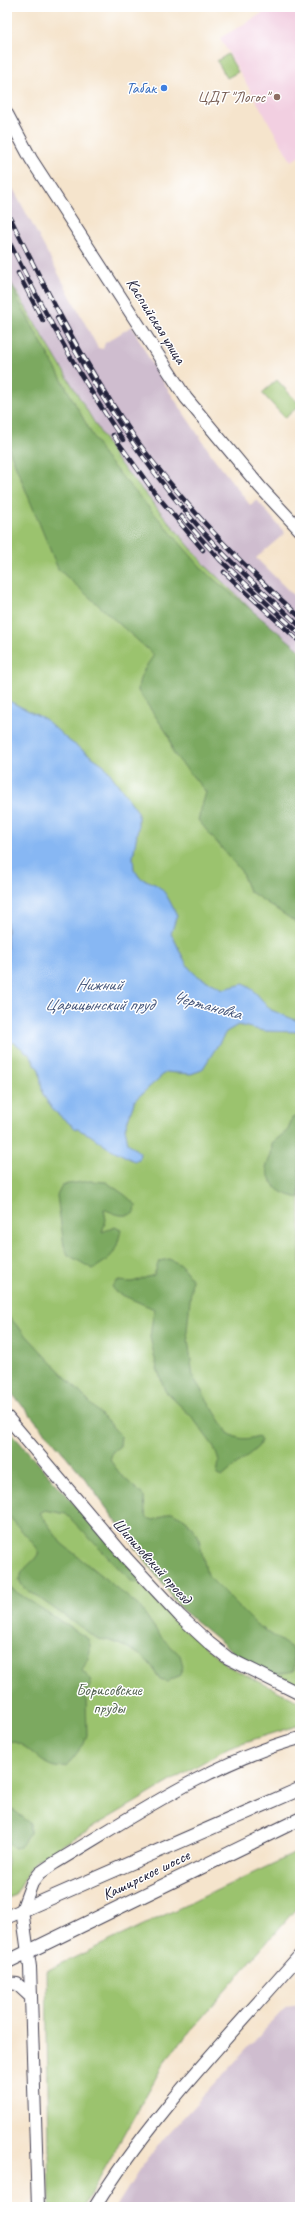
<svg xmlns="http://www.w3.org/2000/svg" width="307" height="2214" font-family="Caveat,sans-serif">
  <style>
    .built { fill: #f2cfe1 }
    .industrial { fill: #cfbdcf }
    .green { fill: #9bc36e; stroke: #5e7254 }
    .forest { fill: #7ca961; stroke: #4f664e }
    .water { fill: #87b7f3; stroke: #546c97 }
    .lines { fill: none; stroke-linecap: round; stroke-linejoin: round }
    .secondary-casing { stroke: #423f51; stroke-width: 14 }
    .primary-casing { stroke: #423f51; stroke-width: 15 }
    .secondary { stroke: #fff; stroke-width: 12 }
    .primary { stroke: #fff; stroke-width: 13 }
    .rail-casing { stroke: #22223b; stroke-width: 4.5 }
    .rail { stroke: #fff; stroke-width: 3; stroke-dasharray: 9; stroke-linecap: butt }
    .shop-dot { fill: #3f7fe0; stroke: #fff; stroke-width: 1.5 }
    .education-dot { fill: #8d6e63; stroke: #fff; stroke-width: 1.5 }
    .labels { text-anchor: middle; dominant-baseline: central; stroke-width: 3; stroke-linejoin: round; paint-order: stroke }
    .shop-label { font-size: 16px; fill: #366cbe; stroke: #fff; text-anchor: end }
    .education-label { font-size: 16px; fill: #785e54; stroke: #fff; text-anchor: end }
    .street-label { font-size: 16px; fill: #22223b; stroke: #fff }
    .park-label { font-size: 16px; fill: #52624f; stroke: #fff }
    .water-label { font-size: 17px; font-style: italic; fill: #45567b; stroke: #fff }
  </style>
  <rect width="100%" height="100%" fill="#fff"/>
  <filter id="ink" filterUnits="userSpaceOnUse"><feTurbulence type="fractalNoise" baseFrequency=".025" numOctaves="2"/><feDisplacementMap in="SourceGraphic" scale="8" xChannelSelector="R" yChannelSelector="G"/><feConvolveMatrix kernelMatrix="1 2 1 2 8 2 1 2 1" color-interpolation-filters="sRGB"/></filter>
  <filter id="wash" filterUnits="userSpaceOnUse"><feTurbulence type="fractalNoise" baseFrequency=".012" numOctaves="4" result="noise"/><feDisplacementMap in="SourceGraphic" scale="16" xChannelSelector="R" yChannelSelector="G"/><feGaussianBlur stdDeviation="0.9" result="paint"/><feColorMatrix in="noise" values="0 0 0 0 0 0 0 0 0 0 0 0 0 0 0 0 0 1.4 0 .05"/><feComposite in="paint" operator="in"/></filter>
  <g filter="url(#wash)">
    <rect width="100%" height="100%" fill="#f5e4cc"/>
    <!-- built -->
    <path class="built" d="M 273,7 L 300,7 L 300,156 L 291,161 L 220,38 Z"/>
    <!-- industrial -->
    <path class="industrial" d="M 7,177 L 98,348 L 103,349 L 105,343 L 132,326 L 155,370 L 213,457 L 250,505 L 257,500 L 285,533 L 256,558 L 300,602 L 300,656 L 206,566 L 116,459 L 7,276 Z
      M 300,2005 L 300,2207 L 116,2207 L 140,2169 L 164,2138 L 286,2007 Z"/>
    <!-- green -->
    <path class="green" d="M 228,54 L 238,72 L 227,78 L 217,61 Z
      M 7,276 L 116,459 L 206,566 L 300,656 L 300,1685 L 271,1675 L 233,1652 L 154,1573 L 80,1472 L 7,1388 Z
      M 277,380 L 300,405 L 285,418 L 262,393 Z
      M 7,1435 L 171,1618 L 228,1666 L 300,1702 L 300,1725 L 229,1747 L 34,1862 L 15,1895 L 7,1898 Z
      M 300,1851 L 300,1904 L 167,2058 L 83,2207 L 50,2207 L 46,1971 Z"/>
    <!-- forest -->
    <path class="forest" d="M 7,274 L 19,302 L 104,456 L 205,572 L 300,650 L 300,925 L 249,891 L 241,871 L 198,820 L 206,792 L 173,753 L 169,736 L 138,691 C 138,677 146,666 154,655 L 58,569 L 10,452 L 7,439 Z
      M 298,1116 L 300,1116 L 299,1198 C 277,1192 273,1190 266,1167 L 271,1155 L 272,1143 L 288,1130 L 292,1118 Z
      M 89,1181 L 106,1182 L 125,1195 L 136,1205 L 135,1213 C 123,1218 115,1214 104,1209 L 106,1220 L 102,1232 L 115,1227 L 121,1230 C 116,1252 114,1257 93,1269 L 68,1255 L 64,1246 L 57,1196 L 62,1185 Z
      M 169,1259 L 181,1265 L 192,1279 L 187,1331 L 193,1377 L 228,1433 C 239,1440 246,1440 258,1436 L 261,1441 L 258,1447 L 222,1477 L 217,1475 L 219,1461 L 214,1447 L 192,1417 L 165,1391 L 157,1368 L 150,1337 L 154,1309 L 115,1292 L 112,1286 L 117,1281 L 132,1282 L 154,1275 L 159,1261 Z
      M 7,1315 L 121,1436 L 120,1446 L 113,1451 L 110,1460 L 121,1475 L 144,1496 L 145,1512 L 147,1518 L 154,1520 L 172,1512 L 185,1519 L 198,1535 L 207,1575 L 256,1624 L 293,1649 L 294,1671 L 271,1675 L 233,1652 L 181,1609 L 80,1472 L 7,1388 Z
      M 7,1428 L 139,1577 L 139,1581 L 136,1583 L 132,1582 L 66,1514 L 45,1510 L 40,1513 L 61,1543 L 140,1607 L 161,1637 L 180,1655 L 183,1666 L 180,1675 L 167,1682 L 160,1680 C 157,1675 154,1669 150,1664 C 138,1651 116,1640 98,1639 L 23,1587 L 19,1580 C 23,1565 34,1564 39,1552 L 37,1548 L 7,1514 Z
      M 7,1586 L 88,1639 C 94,1650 87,1660 82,1671 L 92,1680 L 86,1696 L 87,1735 L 84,1744 L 66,1767 C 40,1772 33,1742 7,1741 Z
      M 7,1805 L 30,1823 L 30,1833 L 20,1847 L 14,1848 L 7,1841 Z"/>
    <!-- water -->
    <path class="water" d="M 7,700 L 45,719 L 68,740 L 104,765 L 138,812 L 138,828 L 133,857 L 134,869 L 140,878 C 165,886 165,893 177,915 L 171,934 C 179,946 184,965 195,974 C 203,980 215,984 223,989 L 244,984 L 253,990 L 271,1010 L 300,1022 L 300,1032 L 264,1031 L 238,1025 L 226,1032 L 202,1070 L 191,1074 L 166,1072 L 135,1100 L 125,1128 L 128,1143 L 140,1153 L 139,1159 L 134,1161 L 107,1147 L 90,1135 L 75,1128 L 53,1110 L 43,1095 L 39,1070 L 30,1055 L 15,1043 L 7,1041 Z"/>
  </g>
  <g filter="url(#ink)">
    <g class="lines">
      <defs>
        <path id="secondary" d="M 7,114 L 31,159 L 186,398 L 260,487 L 300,530
          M 7,1417 L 127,1559 L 180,1616 L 209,1643 L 228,1658 L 300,1694
          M 7,1983 L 17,1984 L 31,1997
          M 38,2207 L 30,1967 L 22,1910 L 32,1883 L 40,1873 L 53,1864 C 132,1817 211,1762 300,1738
          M 95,2207 C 151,2115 229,2037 300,1955"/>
        <path id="primary" d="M 7,1917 L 300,1789
          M 7,1962 L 300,1819"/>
      </defs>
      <!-- secondary casing -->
      <use href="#secondary" class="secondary-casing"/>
      <!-- primary casing -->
      <use href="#primary" class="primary-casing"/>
      <!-- secondary -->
      <use href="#secondary" class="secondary"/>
      <!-- primary -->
      <use href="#primary" class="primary"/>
      <defs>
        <path id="rail" d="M 7,211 C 45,290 87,370 138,442 C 185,506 241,564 300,617
          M 7,237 C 41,307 78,375 123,440
          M 18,273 L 43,321
          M 57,318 C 95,390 139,458 192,519 C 225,558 263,592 300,626
          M 113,435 L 154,492 L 203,550
          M 181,516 L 220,560 L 300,634
          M 224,572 L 300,642"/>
      </defs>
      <!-- rail casing -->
      <use href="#rail" class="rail-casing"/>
      <!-- rail -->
      <use href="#rail" class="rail"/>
    </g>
  </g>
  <!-- markers -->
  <circle class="shop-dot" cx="164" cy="88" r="4"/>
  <circle class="education-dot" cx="277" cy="97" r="4"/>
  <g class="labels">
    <!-- shop labels -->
    <g class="shop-label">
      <text x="156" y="88">Табак</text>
    </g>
    <!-- education labels -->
    <g class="education-label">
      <text x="269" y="97">ЦДТ "Логос"</text>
    </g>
    <!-- street labels -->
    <g class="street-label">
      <text transform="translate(156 321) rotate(58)">Каспийская улица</text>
      <text transform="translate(152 1561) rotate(48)">Шипиловский проезд</text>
      <text transform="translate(146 1875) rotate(-26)">Каширское шоссе</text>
    </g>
    <!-- park labels -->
    <g class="park-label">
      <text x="109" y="1690">Борисовские<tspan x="109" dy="18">пруды</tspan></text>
    </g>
    <!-- water labels -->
    <g class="water-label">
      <text x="99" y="984">Нижний<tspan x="99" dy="20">Царицынский пруд</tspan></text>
      <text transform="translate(207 1005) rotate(15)">Чертановка</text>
    </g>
  </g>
  <!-- margin -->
  <rect width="307" height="2214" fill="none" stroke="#fff" stroke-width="24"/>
</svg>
